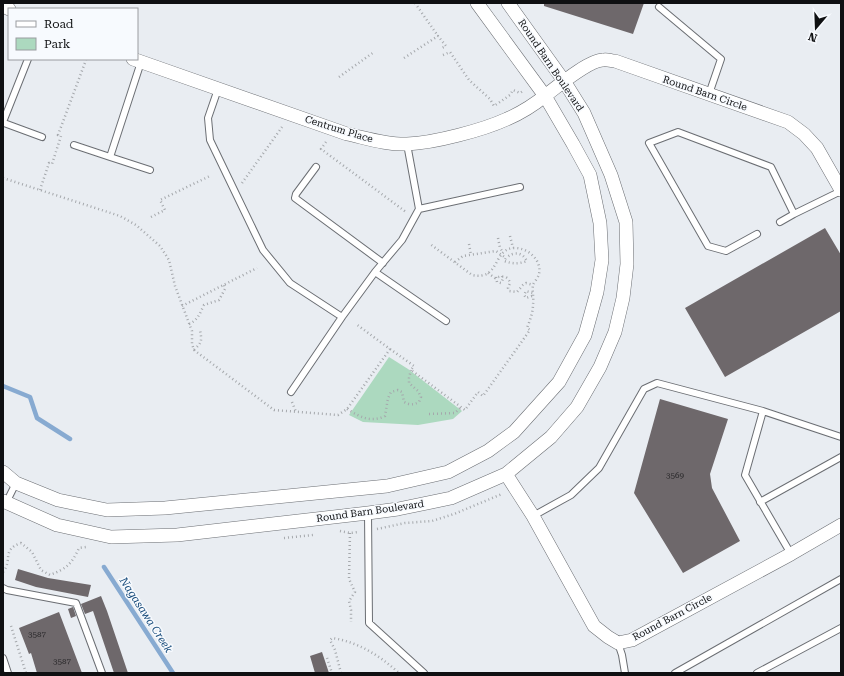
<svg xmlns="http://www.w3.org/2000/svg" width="844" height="676" font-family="'Roboto Serif',serif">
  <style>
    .green { fill: #acd9bf }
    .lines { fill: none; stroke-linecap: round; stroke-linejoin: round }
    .stream { stroke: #87aad1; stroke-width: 4.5 }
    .building { fill: #6e686b }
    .service-casing { stroke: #6b6e73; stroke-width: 8 }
    .minor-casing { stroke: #6b6e73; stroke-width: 14 }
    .path { stroke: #a5a8ac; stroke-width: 2.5; stroke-dasharray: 1 3; stroke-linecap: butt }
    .service { stroke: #fff; stroke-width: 6 }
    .minor { stroke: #fff; stroke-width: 13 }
    .labels { text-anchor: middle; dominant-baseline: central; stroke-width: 3; stroke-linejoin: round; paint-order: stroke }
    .number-label { font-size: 8px; fill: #272628 }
    .street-label { font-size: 10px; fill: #0f1012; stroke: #f7fafe }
    .water-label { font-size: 11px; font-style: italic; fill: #154979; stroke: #f7fafe }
  </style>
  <rect width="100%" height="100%" fill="#e9edf2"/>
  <!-- green -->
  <path class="green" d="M 389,357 L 408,369 L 462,411 L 453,419 L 418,425 L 363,422 L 349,415 Z"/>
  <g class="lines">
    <!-- stream -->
    <path class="stream" d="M 3,386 L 30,397 L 37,418 L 70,439
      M 104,567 L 173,673"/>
  </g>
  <!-- building -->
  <path class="building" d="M 544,3 L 644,3 L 633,34 L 544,6 Z
    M 825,228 L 841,255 L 841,311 L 725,377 L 685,308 Z
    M 660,399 L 728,419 L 710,474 L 712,488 L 740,541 L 683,573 L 634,493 Z
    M 18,569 L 48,578 L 91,585 L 88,597 L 36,587 L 15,580 Z
    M 101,596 L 107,611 L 128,673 L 114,673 L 93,611 L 85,614 L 81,604 Z
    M 73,607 L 76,616 L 71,618 L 68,609 Z
    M 59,612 L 82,673 L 37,673 L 31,653 L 29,654 L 19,628 Z
    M 322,652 L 329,673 L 315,673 L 310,656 Z"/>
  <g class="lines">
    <defs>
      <path id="service" d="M 659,7 L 721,59 L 709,94
        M 218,89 L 208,118 L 210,140 L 263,250 L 290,283 L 342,317 L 375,272 L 402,240 L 419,209 L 407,144
        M 3,122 L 28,59
        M 4,123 L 42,137
        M 74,145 L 110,157 L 141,62
        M 110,157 L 150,170
        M 316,167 L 296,194 L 295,198 L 383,263
        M 419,209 L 520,187
        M 780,222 L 794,214
        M 757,234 L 726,251 L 708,246 L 649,143 L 678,132 L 771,167 L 794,214 L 841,191
        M 375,272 L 446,321
        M 291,392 L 342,317
        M 760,502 L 841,457
        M 6,503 L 16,483
        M 368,513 L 369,623 L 424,673
        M 533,516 L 571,495 L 599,468 L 644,389 L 657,383 L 763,411
        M 791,554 L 745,475 L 763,411 L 841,437
        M 3,588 L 7,590 L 76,603 L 102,673
        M 618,643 L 622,655 L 625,673
        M 3,658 L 8,673
        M 675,673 L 841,579
        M 757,673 L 841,628"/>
      <path id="minor" d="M 3,6 L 9,9
        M 133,59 L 347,134 C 366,138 387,145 407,144 C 434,143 483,130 507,119 C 521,113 535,104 546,95 C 558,86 589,60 603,60 C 607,59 611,61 615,61 L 788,122 L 804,134 L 817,148 L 841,190
        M 3,472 L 16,483 L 58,500 L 107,510 L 165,508 L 387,486 L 448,472 L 488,451 L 514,432 L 559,382 L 585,335 L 597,292 L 602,260 L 600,223 L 590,175 L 573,144 L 545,96 L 477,3
        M 506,474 L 533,516 L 594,626 L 608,637 L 618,643 L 632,640 L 791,554 L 841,525
        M 3,501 L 57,525 L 111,537 L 177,535 L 368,513 L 398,509 L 451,498 L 506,474 L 551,437 L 577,407 L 600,367 L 615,332 L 623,298 L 627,264 L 626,222 L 611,175 L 584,113 L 564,81 L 508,3"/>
    </defs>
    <!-- service casing -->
    <use href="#service" class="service-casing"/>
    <!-- minor casing -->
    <use href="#minor" class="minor-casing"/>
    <!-- path -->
    <path class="path" d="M 415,3 L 438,36
      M 443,55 L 450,52 L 469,80 L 490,99 L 494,106 L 510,95 L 513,90 L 520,93 L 523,91
      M 404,58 L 438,36 L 446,46 L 442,48
      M 339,77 L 374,52
      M 326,142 L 321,149 L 406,212
      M 3,178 L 120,216 L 136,225 L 160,246 L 169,260 L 175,286 L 192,331 L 192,344 L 194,350 L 274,410 L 338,415 L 347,409 L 390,349 L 356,324
      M 242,183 L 282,127
      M 40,190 L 49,163 L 52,164 L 61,136 L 58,135 L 86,60
      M 151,217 L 165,210 L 160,200 L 210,176
      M 510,236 L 513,248
      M 498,238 L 500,248 L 503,252
      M 469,244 L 471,255
      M 455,262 L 463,256 L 496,251 L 506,258 L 504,261 C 513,264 519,264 527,261 C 522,252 514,251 506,258
      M 488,273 L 495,278 C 501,276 508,275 510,283 L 508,288 L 509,291 L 517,292 L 523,285 L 526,283 L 533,285
      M 496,277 L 497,282 L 501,283 L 503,279 L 502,276
      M 532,296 L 526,298 L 524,295 L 526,291 L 533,293
      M 182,306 L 257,268
      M 189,324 C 198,320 200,313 204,305 L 219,300 L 225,289 L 224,285
      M 390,349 L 414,366 L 411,370 L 465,410 L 478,392 L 483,396 L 530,330 L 527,328 C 530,320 533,313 533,304 C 534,298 532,291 533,285 C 534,282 538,278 539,274 C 542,260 528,248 515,248 C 492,248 501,281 472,275 L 430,244
      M 194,350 C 202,342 202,341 200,330
      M 292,402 L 296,412
      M 347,409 C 360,417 371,423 385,416 L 388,398 L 391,392 L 398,390 L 402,392 L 404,402 C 410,405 413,405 419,402 L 421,397 L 418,391 L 409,383 L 409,378 L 411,370
      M 429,414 L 455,413 L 461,407
      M 377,529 L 405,523 L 432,521 L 454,514 L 502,494
      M 340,531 L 350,533 L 359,532
      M 350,533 L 349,579 L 355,592 L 349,601 L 351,610 L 351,622
      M 284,538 L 313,535
      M 3,572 C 13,560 1,550 21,543 L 32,552 L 41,570 L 50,575 C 67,568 71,565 79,548 L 86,547
      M 11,626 L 26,673
      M 327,658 L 332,673
      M 341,673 L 335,650 L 330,640 L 332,638 C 358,642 379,655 399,673"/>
    <!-- service -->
    <use href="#service" class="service"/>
    <!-- minor -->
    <use href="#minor" class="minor"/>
  </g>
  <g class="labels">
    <!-- number labels -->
    <g class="number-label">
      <text x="675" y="475">3569</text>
      <text x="37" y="634">3587</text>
      <text x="62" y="661">3587</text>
    </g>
    <!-- street labels -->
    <g class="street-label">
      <text transform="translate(551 65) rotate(56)">Round Barn Boulevard</text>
      <text transform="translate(705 93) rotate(19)">Round Barn Circle</text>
      <text transform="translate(339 129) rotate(17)">Centrum Place</text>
      <text transform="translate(370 511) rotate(-8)">Round Barn Boulevard</text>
      <text transform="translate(672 617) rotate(-28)">Round Barn Circle</text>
    </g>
    <!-- water labels -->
    <g class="water-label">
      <text transform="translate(146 615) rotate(57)">Nagasawa Creek</text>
    </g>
  </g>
  <!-- border -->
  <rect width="844" height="676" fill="none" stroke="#0f1012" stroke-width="8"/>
  <!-- legend -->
  <rect x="8" y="8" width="130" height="52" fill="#f7fafe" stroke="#9a9ca0"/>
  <rect x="16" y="21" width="20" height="6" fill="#ffffff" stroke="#9a9ca0"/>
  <text x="44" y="28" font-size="12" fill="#0f1012">Road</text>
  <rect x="16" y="38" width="20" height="12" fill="#acd9bf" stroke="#9a9ca0"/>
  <text x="44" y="48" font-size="12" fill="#0f1012">Park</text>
  <!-- north arrow -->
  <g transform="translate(816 28) rotate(199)" stroke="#f7fafe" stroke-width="3" paint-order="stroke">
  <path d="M0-3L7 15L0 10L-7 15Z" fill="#0f1012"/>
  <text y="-6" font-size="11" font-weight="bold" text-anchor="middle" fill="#0f1012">N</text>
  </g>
</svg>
